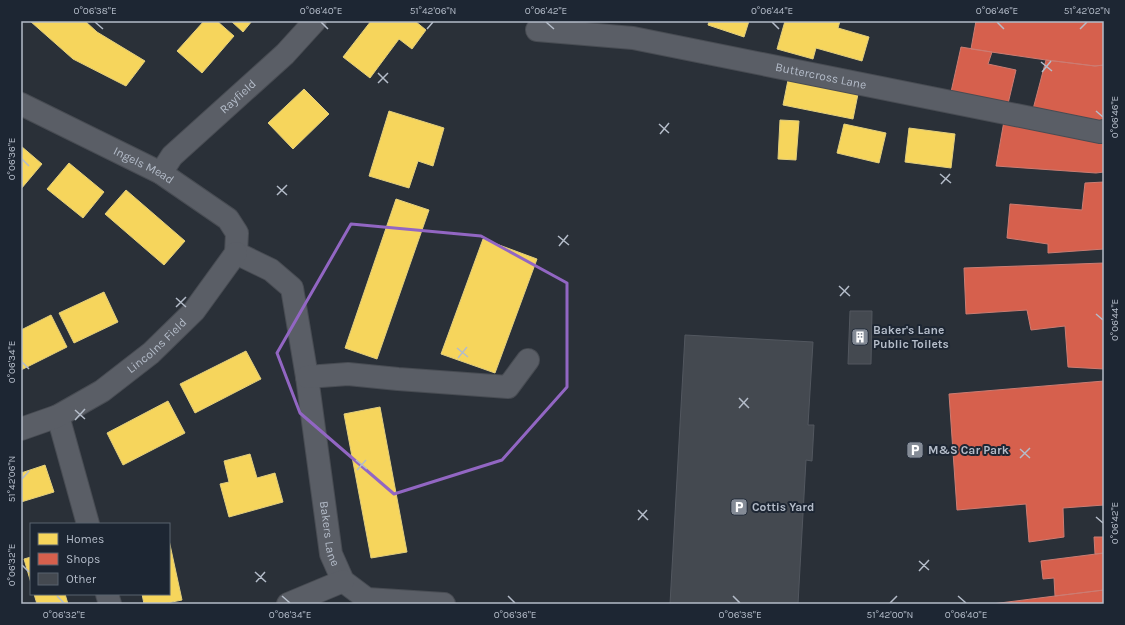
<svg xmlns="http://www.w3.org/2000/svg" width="1125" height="625" font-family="Karla,sans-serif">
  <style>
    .homes { fill: #f6d55c; stroke: #e2ce7d }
    .shops { fill: #d6604d; stroke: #cc7c72 }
    .building { fill: #444950; stroke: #52575f }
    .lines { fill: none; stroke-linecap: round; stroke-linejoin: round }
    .street-casing { stroke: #484c53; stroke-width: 24 }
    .street { stroke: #5a5e66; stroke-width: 22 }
    .marked { fill: none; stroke: #9266c3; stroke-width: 3; stroke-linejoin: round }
    .ticks { fill: none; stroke: #b4bcc9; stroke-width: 1.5 }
    .labels { text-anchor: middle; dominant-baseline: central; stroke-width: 4; stroke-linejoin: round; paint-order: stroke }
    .street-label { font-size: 12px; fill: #b4bcc9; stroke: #1d2633 }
    .poi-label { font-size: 12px; font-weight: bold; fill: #b4bcc9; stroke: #1d2633; text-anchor: start }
    .neatline { fill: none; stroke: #b4bcc9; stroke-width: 1.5 }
    .ticks-label { font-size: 10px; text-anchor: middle; fill: #b4bcc9 }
  </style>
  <rect width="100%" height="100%" fill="#2a3038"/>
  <!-- homes -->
  <path class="homes" d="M 30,21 L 85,21 L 97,32 L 145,61 L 126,86 L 73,59 Z
    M 204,21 L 217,21 L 234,36 L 202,73 L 177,51 Z
    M 231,21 L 252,21 L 243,32 Z
    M 371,21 L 415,21 L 426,30 L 412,49 L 399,39 L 370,78 L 343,57 Z
    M 709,21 L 749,21 L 744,37 L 708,25 Z
    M 785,21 L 840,21 L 838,28 L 869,37 L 862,61 L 816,48 L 813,59 L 777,49 Z
    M 788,80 L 858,94 L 853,119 L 783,105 Z
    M 304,89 L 329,114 L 293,149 L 268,123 Z
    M 389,111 L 444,128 L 433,166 L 418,161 L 409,188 L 369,176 Z
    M 780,120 L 799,121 L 796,160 L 778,159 Z
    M 844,124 L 886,133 L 879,163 L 837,153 Z
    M 909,128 L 955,134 L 951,168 L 905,162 Z
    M 21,146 L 42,164 L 21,189 Z
    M 69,163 L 104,192 L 83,218 L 47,189 Z
    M 126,190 L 185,241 L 164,265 L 105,214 Z
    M 396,199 L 429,210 L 377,359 L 345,348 Z
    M 483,239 L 537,259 L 495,373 L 441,354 Z
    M 104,292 L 118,322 L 74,343 L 59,313 Z
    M 51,315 L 67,347 L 21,370 L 21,330 Z
    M 246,351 L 261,379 L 195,413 L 180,384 Z
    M 168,401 L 185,433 L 123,465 L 107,433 Z
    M 380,407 L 407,552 L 371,558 L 344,414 Z
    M 250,454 L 257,478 L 275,473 L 283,502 L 229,517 L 220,484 L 229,482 L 224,461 Z
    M 45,465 L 54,492 L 21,502 L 21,473 Z
    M 169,540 L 182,600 L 162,604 L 144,604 L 142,594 L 169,594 Z
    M 31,557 L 31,583 L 24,559 Z
    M 34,594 L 65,594 L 68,604 L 37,604 Z"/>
  <!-- shops -->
  <path class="shops" d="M 976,21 L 1104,21 L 1104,65 L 1095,66 L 1046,60 L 971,49 Z
    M 961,47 L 992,52 L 988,64 L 1016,70 L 1007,108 L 951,92 Z
    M 1046,60 L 1095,66 L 1104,65 L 1104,125 L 1032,113 Z
    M 1004,121 L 1104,139 L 1104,172 L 1096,173 L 996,166 Z
    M 1104,182 L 1104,249 L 1048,253 L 1048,244 L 1007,238 L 1010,204 L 1082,210 L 1085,183 Z
    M 1104,263 L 1104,369 L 1068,367 L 1065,326 L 1031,330 L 1027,310 L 966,314 L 964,268 Z
    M 1104,381 L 1104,505 L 1063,508 L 1064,537 L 1029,542 L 1026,504 L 957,510 L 949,394 Z
    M 1094,537 L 1104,537 L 1104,553 L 1095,554 Z
    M 1104,553 L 1104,590 L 1055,596 L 1054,578 L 1043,579 L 1041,561 Z
    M 1104,590 L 1104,604 L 992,604 L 1055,596 Z"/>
  <!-- building -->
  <path class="building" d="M 850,311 L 872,311 L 871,364 L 848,364 Z
    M 685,335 L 813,342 L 808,425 L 814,425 L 812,461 L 806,460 L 798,604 L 670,604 Z"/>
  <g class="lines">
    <defs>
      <g id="street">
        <path id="s1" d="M 537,30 L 633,38 L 1100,132 L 1104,131"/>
        <path id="s2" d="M 21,104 L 161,173 L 228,219 L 237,233 L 236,253"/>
        <path id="s3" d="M 161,173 L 172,156 L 285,54 L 315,21"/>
        <path id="s4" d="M 236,253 L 271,270 L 292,288 L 307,377 L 331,554 L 343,581 L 367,599 L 444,604"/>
        <path d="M 307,377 L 348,374 L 398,379 L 508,387 L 528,360"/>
        <path d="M 58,416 L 88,524"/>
        <path id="s5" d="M 21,429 L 58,416 L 102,391 L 151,353 L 194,311 L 236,253"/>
        <path d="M 107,594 L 110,604"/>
        <path d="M 288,604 L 343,581"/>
      </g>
    </defs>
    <!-- street casing -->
    <use href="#street" class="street-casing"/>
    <!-- street -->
    <use href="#street" class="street"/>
  </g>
  <!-- marked area -->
  <path class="marked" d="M 351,224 L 481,236 L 567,283 L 567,387 L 502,460 L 394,494 L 300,413 L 277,353 Z"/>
  <!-- ticks -->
  <path class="ticks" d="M 95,22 L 103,29M 321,22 L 328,29M 546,22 L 554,29M 772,22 L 779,29M 997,22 L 1004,29M 427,29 L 433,22M 1080,29 L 1087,22M 1041,62 L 1052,71M 1042,72 L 1051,61M 378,73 L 388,83M 378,83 L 388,73M 1096,111 L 1103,117M 659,124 L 669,133M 660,134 L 669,123M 22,159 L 29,166M 940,174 L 951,183M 941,184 L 950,174M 277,186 L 287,195M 277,195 L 287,185M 558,236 L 569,245M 559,246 L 568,235M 839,286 L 850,296M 840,296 L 849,286M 176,298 L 186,307M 176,307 L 186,297M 1096,314 L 1103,320M 457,348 L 468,357M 458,358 L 467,347M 22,362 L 29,369M 739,398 L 749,408M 739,408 L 748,398M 75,410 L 85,419M 75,420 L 85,409M 1020,449 L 1030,458M 1020,458 L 1030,448M 356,460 L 367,469M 357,470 L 366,460M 22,479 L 29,471M 638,510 L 648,520M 1096,517 L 1103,523M 638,520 L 647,510M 919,561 L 929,570M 22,565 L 29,572M 919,571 L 929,560M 255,572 L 266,582M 256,582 L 265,572M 57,596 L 64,603M 282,596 L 290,603M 508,596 L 515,603M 733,596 L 740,603M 958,596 L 966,603M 890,603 L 897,596"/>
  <!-- icons -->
  <defs>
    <symbol id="building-square" viewBox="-11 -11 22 22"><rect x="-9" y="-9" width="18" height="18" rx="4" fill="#848b96" stroke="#1d2633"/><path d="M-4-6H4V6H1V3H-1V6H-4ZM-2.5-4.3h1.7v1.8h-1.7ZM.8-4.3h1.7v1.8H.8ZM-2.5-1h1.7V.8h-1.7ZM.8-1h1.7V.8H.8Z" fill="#fff"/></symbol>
    <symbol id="parking-square" viewBox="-11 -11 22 22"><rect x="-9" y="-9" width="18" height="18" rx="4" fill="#848b96" stroke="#1d2633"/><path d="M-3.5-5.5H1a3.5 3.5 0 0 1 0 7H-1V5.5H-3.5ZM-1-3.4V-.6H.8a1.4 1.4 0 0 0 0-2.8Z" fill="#fff"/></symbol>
  </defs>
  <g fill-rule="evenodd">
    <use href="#building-square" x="850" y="327" width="20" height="20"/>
    <use href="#parking-square" x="905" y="440" width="20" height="20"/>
    <use href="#parking-square" x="729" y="497" width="20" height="20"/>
  </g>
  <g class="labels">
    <!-- street labels -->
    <g class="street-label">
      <text stroke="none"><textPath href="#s1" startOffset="288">Buttercross Lane</textPath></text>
      <text stroke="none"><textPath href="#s3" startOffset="109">Rayfield</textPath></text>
      <text stroke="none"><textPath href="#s2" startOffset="137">Ingels Mead</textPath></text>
      <text stroke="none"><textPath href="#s5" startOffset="161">Lincolns Field</textPath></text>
      <text stroke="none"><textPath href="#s4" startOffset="315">Bakers Lane</textPath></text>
    </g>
    <!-- poi labels -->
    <g class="poi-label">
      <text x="873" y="330">Baker's Lane<tspan x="873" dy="14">Public Toilets</tspan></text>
      <text x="928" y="450">M&amp;S Car Park</text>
      <text x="752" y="507">Cottis Yard</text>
    </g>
  </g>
  <!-- border -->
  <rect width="1125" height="625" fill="none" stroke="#1d2633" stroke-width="44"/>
  <!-- legend -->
  <rect x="30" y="523" width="140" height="72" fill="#1d2633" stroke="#59626f"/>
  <rect x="38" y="533" width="20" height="12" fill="#f6d55c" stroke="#59626f"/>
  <text x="66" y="543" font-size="12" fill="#b4bcc9">Homes</text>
  <rect x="38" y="553" width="20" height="12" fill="#d6604d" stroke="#59626f"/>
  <text x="66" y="563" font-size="12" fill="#b4bcc9">Shops</text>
  <rect x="38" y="573" width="20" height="12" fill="#444950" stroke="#59626f"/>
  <text x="66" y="583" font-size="12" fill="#b4bcc9">Other</text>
  <rect x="22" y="22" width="1081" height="581" class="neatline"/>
  <g class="ticks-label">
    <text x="95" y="14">0°06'38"E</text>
    <text x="321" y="14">0°06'40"E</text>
    <text x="433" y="14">51°42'06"N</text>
    <text x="546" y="14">0°06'42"E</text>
    <text x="772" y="14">0°06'44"E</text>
    <text x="997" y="14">0°06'46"E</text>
    <text x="1087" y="14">51°42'02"N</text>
    <text transform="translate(1114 117) rotate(-90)" y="4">0°06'46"E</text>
    <text transform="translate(11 159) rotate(-90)" y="4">0°06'36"E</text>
    <text transform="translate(1114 320) rotate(-90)" y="4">0°06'44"E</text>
    <text transform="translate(11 362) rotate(-90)" y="4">0°06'34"E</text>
    <text transform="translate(11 479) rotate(-90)" y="4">51°42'06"N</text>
    <text transform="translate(1114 523) rotate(-90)" y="4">0°06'42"E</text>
    <text transform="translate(11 565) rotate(-90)" y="4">0°06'32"E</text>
    <text x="64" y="618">0°06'32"E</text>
    <text x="290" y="618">0°06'34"E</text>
    <text x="515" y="618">0°06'36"E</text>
    <text x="740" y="618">0°06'38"E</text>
    <text x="890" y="618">51°42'00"N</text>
    <text x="966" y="618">0°06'40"E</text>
  </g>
</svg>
